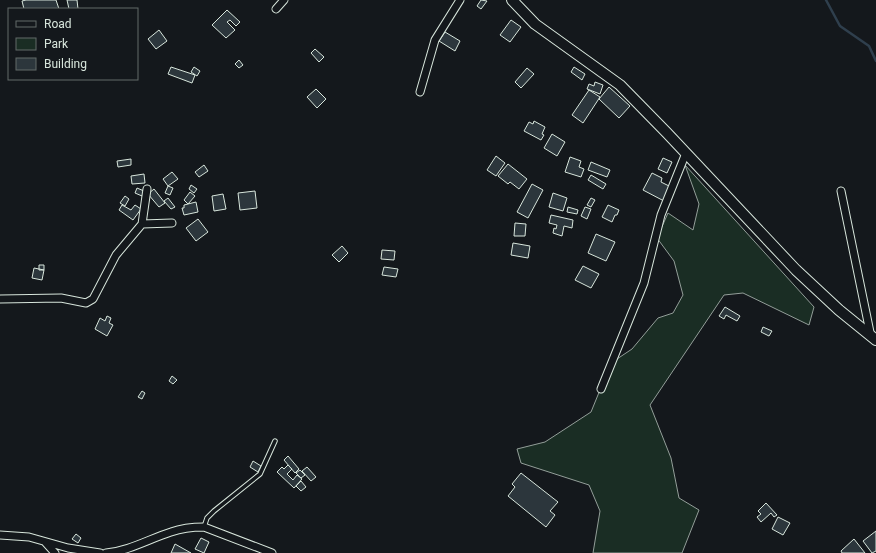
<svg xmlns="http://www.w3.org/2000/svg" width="876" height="553" font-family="Roboto,sans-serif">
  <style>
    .green { fill: #1a2d24; stroke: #939e99 }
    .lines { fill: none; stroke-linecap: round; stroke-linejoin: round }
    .stream { stroke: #2f3f4d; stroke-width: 2.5 }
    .building { fill: #2c363c; stroke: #d8e6dc }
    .lane-casing { stroke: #d8e6dc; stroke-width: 5.5 }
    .street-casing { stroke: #d8e6dc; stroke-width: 9 }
    .secondary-casing { stroke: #d8e6dc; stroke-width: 12 }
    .lane { stroke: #14181c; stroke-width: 3.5 }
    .street { stroke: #14181c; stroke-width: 7 }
    .secondary { stroke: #14181c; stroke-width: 10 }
  </style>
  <rect width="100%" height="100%" fill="#14181c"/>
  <!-- green -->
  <path class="green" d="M 685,165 L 814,307 L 809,325 L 743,293 L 724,295 L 650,405 L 671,458 L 679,498 L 699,510 L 682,553 L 593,553 L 600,511 L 589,485 L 521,463 L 517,449 L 545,442 L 591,412 L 611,363 L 632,349 L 658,318 L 673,313 L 683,295 L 674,261 L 657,238 L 668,213 L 693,230 L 699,204 Z"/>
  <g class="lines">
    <!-- stream -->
    <path class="stream" d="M 826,0 L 840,26 L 869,46 L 876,61"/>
  </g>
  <!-- building -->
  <path class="building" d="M 26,0 L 56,0 L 59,9 L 24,9 L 22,1 Z
    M 67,0 L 77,0 L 78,9 L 69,9 Z
    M 481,0 L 487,1 L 481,9 L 477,6 Z
    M 227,10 L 240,22 L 236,26 L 230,20 L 227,22 L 235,30 L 226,38 L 212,25 Z
    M 511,20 L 521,27 L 510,42 L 500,35 Z
    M 159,30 L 167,41 L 156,49 L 148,39 Z
    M 445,32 L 460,41 L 455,51 L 439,41 Z
    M 315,49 L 324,57 L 319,62 L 311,53 Z
    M 239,60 L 243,65 L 239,68 L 235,64 Z
    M 171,67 L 195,75 L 192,83 L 168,74 Z
    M 194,67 L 200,71 L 197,76 L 191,72 Z
    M 574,67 L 585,74 L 582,80 L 571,72 Z
    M 527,68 L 534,74 L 521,88 L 515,82 Z
    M 595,82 L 603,85 L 600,94 L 587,89 L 589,84 L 594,86 Z
    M 609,87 L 630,106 L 619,118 L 599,99 Z
    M 316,89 L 326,99 L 317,108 L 307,97 Z
    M 589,90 L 600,97 L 583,123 L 572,115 Z
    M 534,121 L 545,127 L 542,134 L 544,135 L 541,140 L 524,131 L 529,122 L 533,124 Z
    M 552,134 L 565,142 L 557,156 L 544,148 Z
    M 496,156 L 505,163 L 496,176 L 487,170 Z
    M 570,157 L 581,161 L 579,167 L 584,169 L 581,177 L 565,172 Z
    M 663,158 L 672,162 L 667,173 L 658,169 Z
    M 131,159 L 131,165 L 118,167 L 117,161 Z
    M 591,162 L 610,170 L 607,177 L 588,170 Z
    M 508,164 L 527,179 L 519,189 L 510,182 L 508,184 L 498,176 Z
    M 204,165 L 208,171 L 199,177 L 195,172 Z
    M 172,172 L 178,179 L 168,186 L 163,179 Z
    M 652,173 L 662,178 L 661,182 L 671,187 L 664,201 L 643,190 Z
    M 144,174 L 145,183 L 132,184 L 131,176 Z
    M 591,175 L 606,184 L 603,189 L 588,180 Z
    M 532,184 L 543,190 L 528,218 L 517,212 Z
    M 191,185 L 197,189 L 194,193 L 189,189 Z
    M 168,186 L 173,188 L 170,195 L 165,193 Z
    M 137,188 L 144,191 L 142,196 L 135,193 Z
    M 154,189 L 165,203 L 159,207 L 148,194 Z
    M 255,191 L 257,208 L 240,210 L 238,193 Z
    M 190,192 L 195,196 L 188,204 L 184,200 Z
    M 553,193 L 567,198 L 563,211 L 549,207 Z
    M 223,194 L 226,209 L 214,211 L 212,196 Z
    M 125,196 L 129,199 L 125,206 L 120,203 Z
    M 168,198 L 175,207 L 171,209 L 164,201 Z
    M 591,198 L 595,200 L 591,207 L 587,205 Z
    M 196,202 L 198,212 L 184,215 L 182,208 L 184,208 L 184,205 Z
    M 122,205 L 131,210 L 135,205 L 141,209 L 133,220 L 119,210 Z
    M 608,205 L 619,210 L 617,215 L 615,215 L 612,222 L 602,217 Z
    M 568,207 L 578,210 L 577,214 L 567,212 Z
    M 585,207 L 591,209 L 587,219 L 581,216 Z
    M 551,215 L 573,220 L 572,228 L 564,226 L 562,236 L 553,233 L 554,228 L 556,229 L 557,225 L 549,223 Z
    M 198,219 L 208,232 L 196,241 L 186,228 Z
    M 515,223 L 526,224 L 525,236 L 514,236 Z
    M 596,234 L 615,242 L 606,261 L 588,253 Z
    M 513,243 L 530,246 L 528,258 L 511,255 Z
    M 342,246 L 348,253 L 339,262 L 332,255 Z
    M 382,250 L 395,251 L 394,260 L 381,259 Z
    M 39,265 L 44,265 L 44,270 L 39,270 Z
    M 583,266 L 599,274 L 591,288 L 575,280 Z
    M 384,267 L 398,269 L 396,277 L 382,275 Z
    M 34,268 L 44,270 L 42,280 L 32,278 Z
    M 725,307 L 740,316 L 737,321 L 726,315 L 724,319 L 719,316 Z
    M 107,316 L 111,318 L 109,323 L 113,325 L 107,336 L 95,329 L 100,318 L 105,321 Z
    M 763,327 L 772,331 L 769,336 L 761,332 Z
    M 172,376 L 177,380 L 173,384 L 169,381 Z
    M 142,391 L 145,393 L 142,399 L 138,397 Z
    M 288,456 L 299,469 L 295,473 L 284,460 Z
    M 253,461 L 261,466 L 258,472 L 250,467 Z
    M 288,465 L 292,469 L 287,474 L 293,480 L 297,475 L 302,479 L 294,488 L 277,472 L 282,467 L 284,469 Z
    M 307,467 L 316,477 L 311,481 L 302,471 Z
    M 300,470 L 305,475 L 301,478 L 296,473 Z
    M 521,473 L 558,502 L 550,511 L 555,515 L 546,527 L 508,496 L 515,487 L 512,484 Z
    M 301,481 L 306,487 L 301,491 L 296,486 Z
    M 766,503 L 777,515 L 774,517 L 771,513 L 761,522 L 757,517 L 761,514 L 758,511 Z
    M 778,517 L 790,523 L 783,535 L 772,529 Z
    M 876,531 L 876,551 L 872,553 L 863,541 Z
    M 76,534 L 81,538 L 78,543 L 72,539 Z
    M 201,538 L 209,542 L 204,553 L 195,549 Z
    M 854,539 L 865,553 L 842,553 L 841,551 Z
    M 175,544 L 191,553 L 171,553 Z"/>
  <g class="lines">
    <defs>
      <path id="lane" d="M 204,527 L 207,518 L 214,511 L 260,474 L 275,441"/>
      <path id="street" d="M 276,9 L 284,0
        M 420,92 L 435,40 L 460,0
        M 841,191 L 871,337
        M 142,224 L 172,223
        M 0,299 L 61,298 L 86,303 L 93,299 L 116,255 L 142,224 L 147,189
        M 601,389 L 644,283 L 661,215 L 686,153
        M 0,535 L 29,537 L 68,548 L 100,553
        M 45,542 L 55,553
        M 106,553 C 129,551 149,539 171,532 C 182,528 193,527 204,527 L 272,553"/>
      <path id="secondary" d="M 512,0 L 535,24 L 620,85 L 667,133 L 796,270 L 839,310 L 876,340"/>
    </defs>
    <!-- lane casing -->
    <use href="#lane" class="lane-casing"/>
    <!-- street casing -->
    <use href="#street" class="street-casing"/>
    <!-- secondary casing -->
    <use href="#secondary" class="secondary-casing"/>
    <!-- lane -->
    <use href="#lane" class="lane"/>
    <!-- street -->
    <use href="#street" class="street"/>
    <!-- secondary -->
    <use href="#secondary" class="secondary"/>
  </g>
  <!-- legend -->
  <rect x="8" y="8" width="130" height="72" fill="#14181c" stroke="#626a69"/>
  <rect x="16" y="21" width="20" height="6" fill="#14181c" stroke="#626a69"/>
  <text x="44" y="28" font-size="12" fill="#d8e6dc">Road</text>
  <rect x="16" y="38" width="20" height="12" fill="#1a2d24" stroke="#626a69"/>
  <text x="44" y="48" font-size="12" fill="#d8e6dc">Park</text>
  <rect x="16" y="58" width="20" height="12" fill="#2c363c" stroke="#626a69"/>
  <text x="44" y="68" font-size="12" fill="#d8e6dc">Building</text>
</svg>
